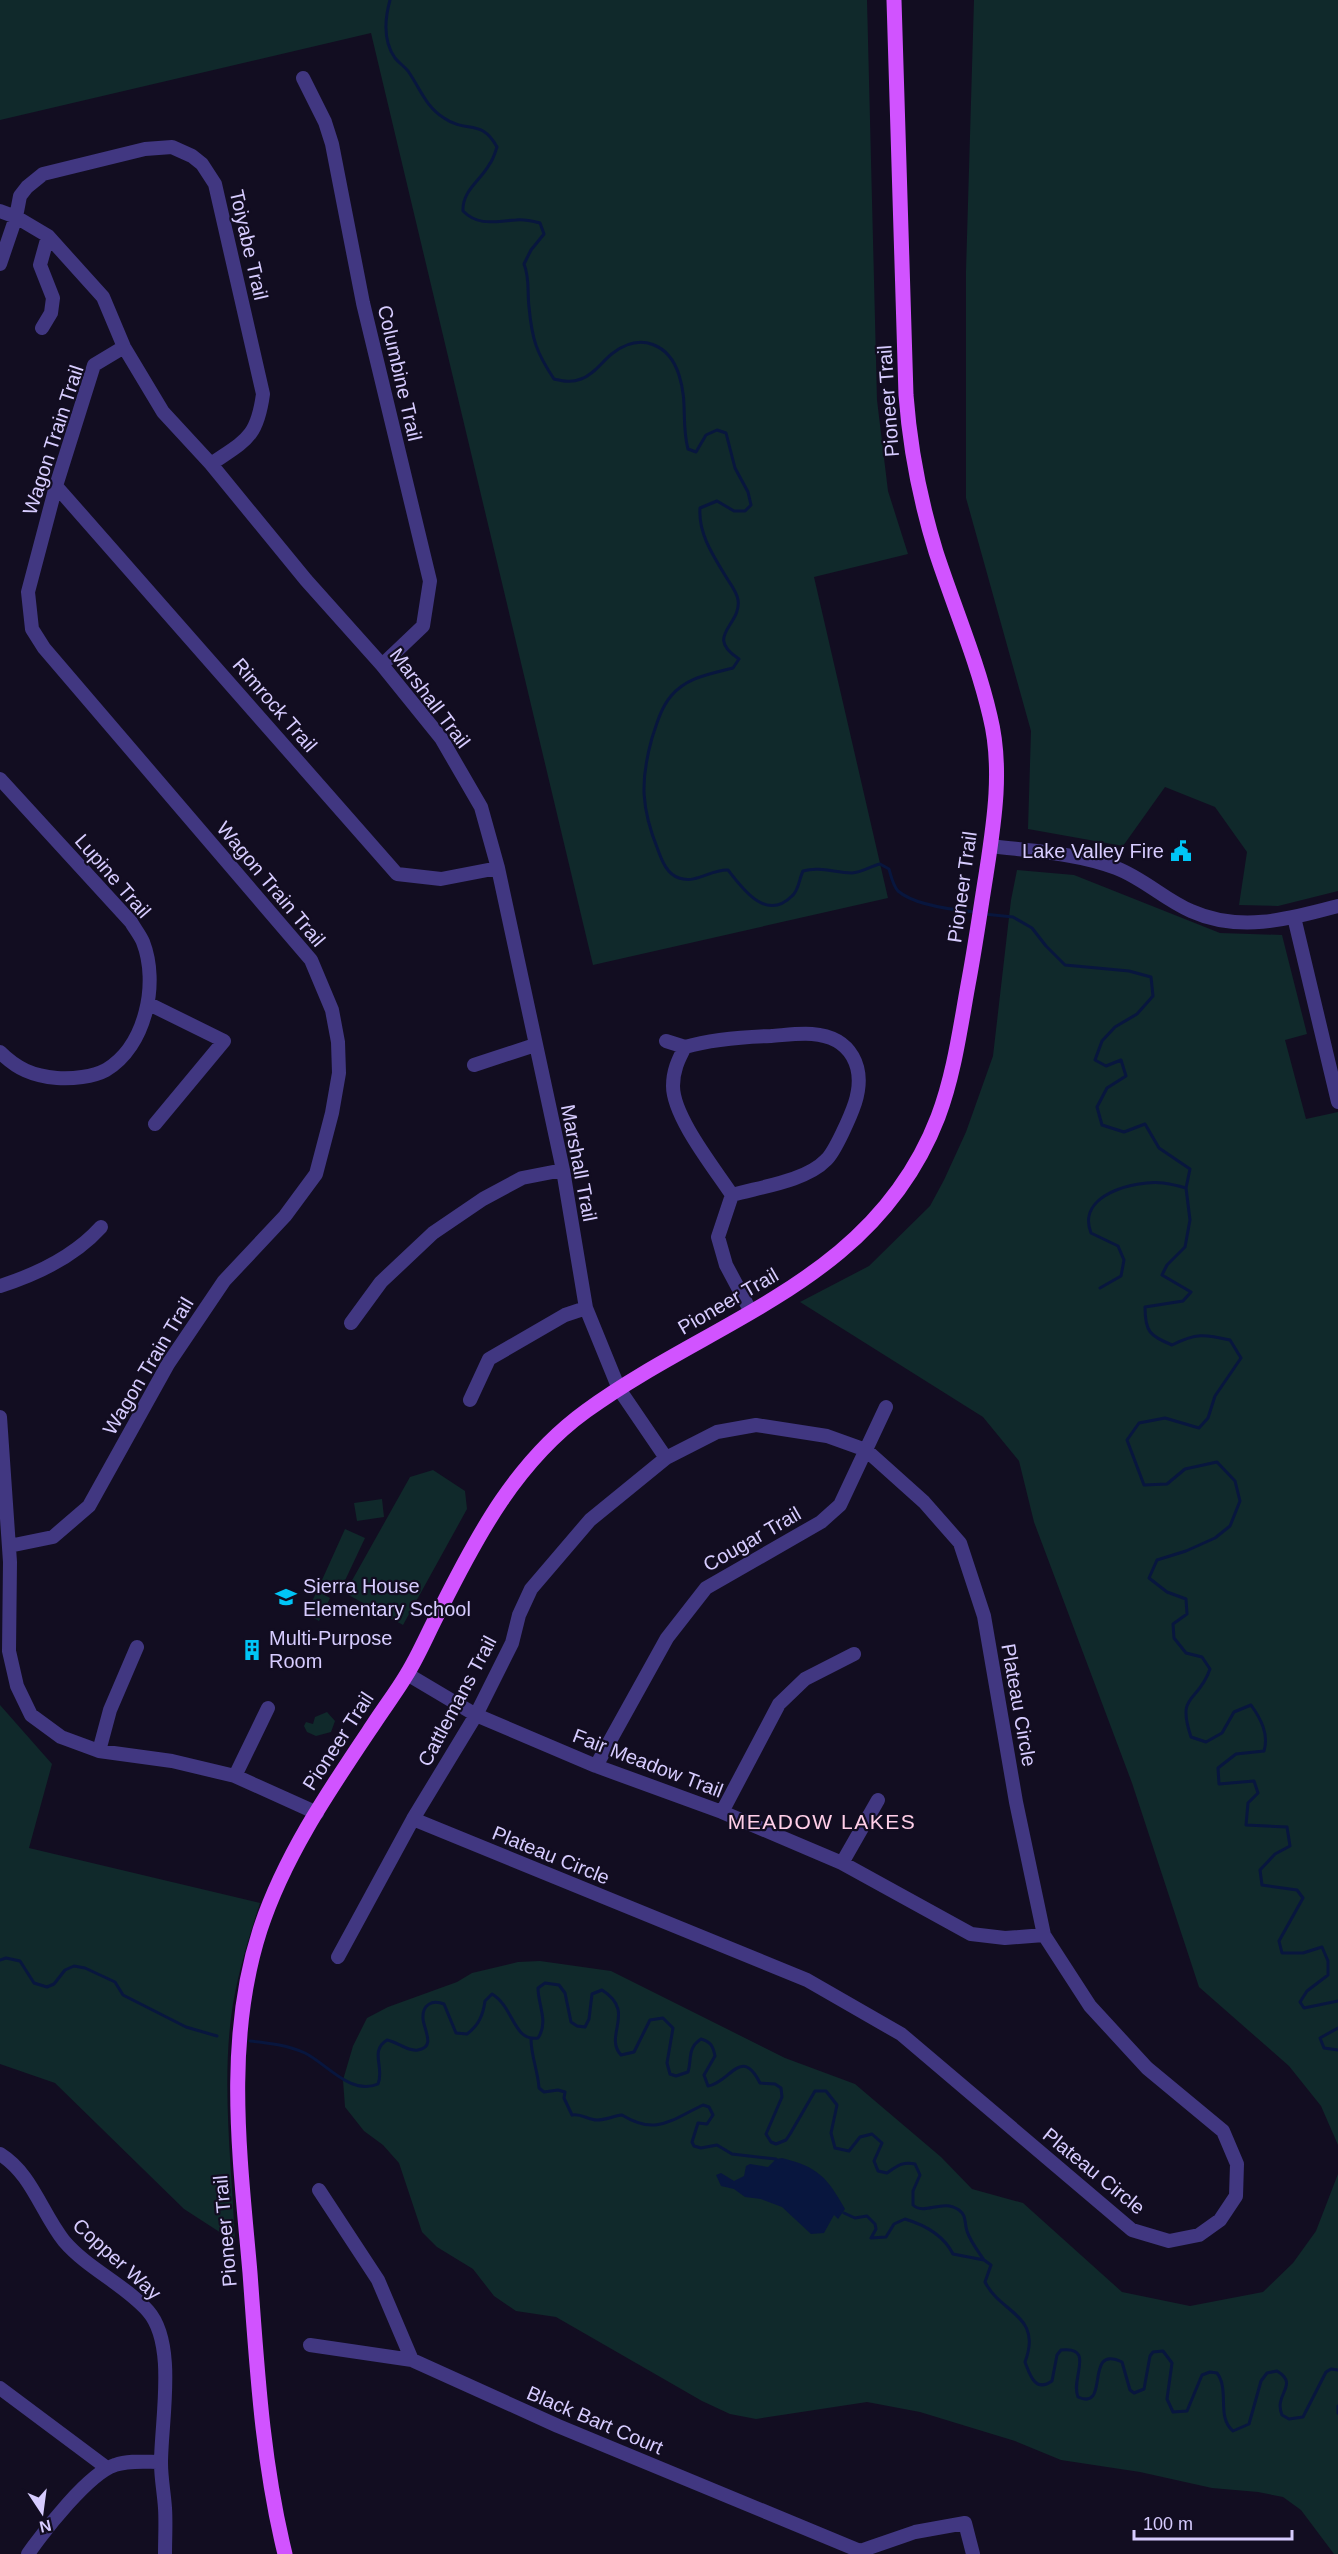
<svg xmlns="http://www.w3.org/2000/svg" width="1338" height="2554" font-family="Helvetica,sans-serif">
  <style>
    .green { fill: #10292b }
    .water { fill: #08163e }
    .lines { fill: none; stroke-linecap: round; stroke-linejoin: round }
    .stream { stroke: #08163e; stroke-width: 3 }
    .minor { stroke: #413781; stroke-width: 14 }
    .major { stroke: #d153ff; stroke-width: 15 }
    .labels { text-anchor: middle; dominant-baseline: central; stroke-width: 4.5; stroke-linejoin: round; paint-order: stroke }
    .street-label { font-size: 20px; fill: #d7ccff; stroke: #120d21 }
    .poi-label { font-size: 20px; fill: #d7ccff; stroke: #120d21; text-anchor: start }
    .neighbourhood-label { font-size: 21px; letter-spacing: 1.5px; fill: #ffcee8; stroke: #120d21 }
  </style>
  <rect width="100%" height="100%" fill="#120d21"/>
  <!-- green -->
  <path class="green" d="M 0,0 L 867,0 L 877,400 L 888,491 L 908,554 L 814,577 L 888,898 L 593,965 L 371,33 L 0,120 Z
    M 974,0 L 1338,0 L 1338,891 L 1278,906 L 1239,905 L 1247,852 L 1215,807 L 1165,787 L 1123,846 L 1028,829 L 1031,731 L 966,498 L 966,271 Z
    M 1017,870 L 1074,875 L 1220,933 L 1282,935 L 1307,1034 L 1285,1040 L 1306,1119 L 1338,1112 L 1338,2145 L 1321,2106 L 1289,2066 L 1199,1987 L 1132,1783 L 1034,1522 L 1019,1461 L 983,1417 L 800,1302 L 869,1266 L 930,1206 L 944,1180 L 966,1132 L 993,1056 L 1011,900 Z
    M 433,1470 L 465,1491 L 467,1509 L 403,1625 L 345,1593 L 410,1477 Z
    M 382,1499 L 384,1517 L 357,1521 L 354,1503 Z
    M 345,1529 L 365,1538 L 341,1589 L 322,1580 Z
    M 317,1591 L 330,1598 L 319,1621 L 306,1614 Z
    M 0,1705 L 52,1764 L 29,1848 L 260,1903 C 248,1940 236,1978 231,2018 C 222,2088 232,2171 235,2242 L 184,2209 L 55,2083 L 0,2064 Z
    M 327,1712 L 335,1721 L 331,1732 L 316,1736 L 307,1732 L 304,1726 L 306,1722 L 313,1724 L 315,1717 Z
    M 540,1961 L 611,1971 L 785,2058 L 855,2084 L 941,2157 L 972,2189 L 1023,2203 L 1122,2292 L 1190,2306 L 1263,2292 L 1293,2263 L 1316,2231 L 1338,2174 L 1338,2554 L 1334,2554 L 1301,2510 L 1283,2497 L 1258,2492 L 1212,2488 L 1140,2472 L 1061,2460 L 1015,2441 L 920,2412 L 867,2402 L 756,2419 L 730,2414 L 702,2401 L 556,2317 L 516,2311 L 494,2296 L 473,2269 L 437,2247 L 422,2232 L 399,2163 L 383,2145 L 364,2131 L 345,2107 L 343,2080 L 353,2046 L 367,2018 L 388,2007 L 457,1982 L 472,1973 L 518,1962 Z"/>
  <!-- water -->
  <path class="water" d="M 782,2158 C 818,2167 827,2177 845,2209 L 838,2219 L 834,2215 L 824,2233 L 811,2234 L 782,2207 L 761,2199 L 745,2197 L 734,2189 L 721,2186 L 716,2175 L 721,2173 L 734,2181 L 744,2176 L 746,2166 L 750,2164 L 768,2167 L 776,2159 Z"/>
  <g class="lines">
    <!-- stream -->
    <path class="stream" d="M 390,0 C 385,18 383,41 395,58 C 399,63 404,66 408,71 C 420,88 425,106 444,118 C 467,134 481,118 497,147 C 495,153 493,160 489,165 C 480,181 462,191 463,211 C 479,227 496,221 516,220 C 524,219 532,221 540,223 L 544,234 L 531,250 L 524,264 C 530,279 527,291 529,307 C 532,339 536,352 554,379 C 563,381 571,383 581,379 C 595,374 602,361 613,353 C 641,332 669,344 679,375 C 688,403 681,423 688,449 L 696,452 L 706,435 L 717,430 L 726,433 L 735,468 L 748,492 L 751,505 L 745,511 L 734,511 L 717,501 L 700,508 C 698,534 714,557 728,580 C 732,586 737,593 738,600 C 742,625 703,636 739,659 L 733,668 C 710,674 687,677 671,696 C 661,708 657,723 652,738 C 640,781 641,808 658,850 C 662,861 667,874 679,878 C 697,884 711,869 728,870 C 743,889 766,922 792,896 C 799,890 799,879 803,871 C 820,866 835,873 852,873 C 862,872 871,866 880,864 L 889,869 C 891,876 893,886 898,891 C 914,905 954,910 975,912
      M 984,914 L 1013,917 L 1032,928 L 1046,946 L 1065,965 L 1129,971 L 1151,977 L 1153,996 L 1137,1014 L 1115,1027 L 1102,1041 L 1095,1060 L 1106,1066 L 1121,1060 L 1126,1076 L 1107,1088 L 1097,1107 L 1102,1125 L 1124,1132 L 1145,1124 L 1159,1148 L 1190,1169 L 1186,1188 L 1190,1220 L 1185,1247 L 1167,1265 L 1162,1275 L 1191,1292 L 1183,1301 L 1145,1307 C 1145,1332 1150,1336 1172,1345 C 1196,1333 1204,1334 1230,1340 L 1241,1358 L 1215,1396 L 1208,1418 L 1199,1428 L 1165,1418 L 1139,1423 L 1127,1440 L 1144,1485 L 1167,1484 L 1185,1469 L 1217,1462 L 1235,1481 L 1240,1501 L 1230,1526 L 1215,1538 L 1186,1551 L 1157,1560 L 1149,1578 L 1167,1592 L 1186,1599 L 1187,1614 L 1173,1624 L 1174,1638 L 1186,1653 L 1202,1657 L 1210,1669 C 1198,1704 1176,1692 1191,1737 L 1206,1742 L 1222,1733 L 1234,1712 L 1251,1705 C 1261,1719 1269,1734 1264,1751 L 1236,1754 L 1218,1768 L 1219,1784 L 1254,1781 L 1258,1793 L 1248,1803 L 1246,1825 L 1287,1827 L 1290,1846 L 1275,1854 L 1260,1870 L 1262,1885 L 1297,1890 L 1303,1898 L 1279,1941 L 1282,1953 L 1303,1953 L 1322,1947 L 1328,1961 L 1328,1975 L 1307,1991 L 1300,2002 L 1304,2008 L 1338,2001
      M 1100,1288 L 1121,1276 L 1124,1260 L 1118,1246 L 1091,1233 C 1076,1195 1134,1180 1163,1183 C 1171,1184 1179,1186 1186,1188
      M 0,1960 L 6,1958 L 20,1961 L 34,1983 L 47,1987 L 54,1984 L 65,1970 L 74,1966 L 85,1968 L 115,1982 L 123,1995 L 186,2027 L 217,2036
      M 1338,2028 L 1320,2038 L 1324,2048 L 1338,2050
      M 531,2039 C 531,2056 538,2071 539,2088 L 544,2092 L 558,2090 L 565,2092 L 564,2098 L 572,2115 C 581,2113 588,2120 597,2120 C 606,2120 613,2116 622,2115 C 656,2136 671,2120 703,2105 L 709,2107 L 713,2115 L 707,2124 L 698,2123 L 692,2142 L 694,2146 L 701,2148 L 717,2145 L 732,2154 L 776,2159
      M 250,2041 C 269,2043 287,2045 305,2053 C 327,2064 351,2096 378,2084 C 385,2068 369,2051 387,2040 C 398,2042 408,2052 418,2050 C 436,2047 424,2030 423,2019 C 422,2005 432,1999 444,2004 L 456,2033 L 467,2034 C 479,2025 483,2015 485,2001 L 492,1994 C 514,2007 513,2042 538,2038 C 549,2022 538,2005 538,1988 L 545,1983 L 559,1985 L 565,1993 L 571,2022 L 577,2026 L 585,2027 L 589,2019 L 592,1994 L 602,1990 C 637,2012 603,2035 621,2055 L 634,2052 L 650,2020 L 663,2018 L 673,2028 L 667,2063 L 670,2074 L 676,2076 L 688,2072 C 692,2059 687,2048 701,2039 C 711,2042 713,2046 715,2056 L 704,2075 L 708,2086 C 730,2083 741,2045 760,2083 L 775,2084 L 781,2088 L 782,2097 L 766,2134 L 771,2142 L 776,2144 L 786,2140 L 790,2134 L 815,2091 L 826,2091 L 837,2105 L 831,2133 L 835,2148 L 849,2151 L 860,2137 L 872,2134 L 882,2143 L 874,2161 L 878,2171 L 887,2173 C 897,2166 903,2161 915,2164 L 920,2175 L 913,2191 L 913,2205 C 925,2216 942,2198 959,2210 C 967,2216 964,2222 967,2231 C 970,2241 978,2251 984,2260
      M 844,2213 L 855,2218 L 867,2216 L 875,2224 L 876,2229 L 871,2238 L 886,2237 L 894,2224 L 905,2219 C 925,2225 944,2236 953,2254 L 984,2260 L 991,2265 L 985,2282 C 1001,2314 1043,2315 1025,2362 C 1030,2375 1035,2393 1052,2381 L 1057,2355 L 1061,2350 C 1096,2346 1070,2379 1078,2397 C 1111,2412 1083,2343 1122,2362 L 1130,2390 L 1134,2393 L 1144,2389 L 1150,2356 L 1153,2352 L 1163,2351 L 1172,2363 L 1167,2399 L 1173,2412 L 1187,2411 L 1202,2375 L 1210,2372 L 1217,2373 C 1230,2390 1216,2417 1233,2431 L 1249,2424 L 1261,2381 L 1267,2373 L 1277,2371 C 1300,2385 1273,2394 1282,2415 L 1289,2419 L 1303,2417 L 1326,2372 L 1331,2369 L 1338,2370
      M 1338,2406 L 1338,2413"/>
    <!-- minor -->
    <path class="minor" d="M 303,78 L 325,122 L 332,144 L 363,303 L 430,581 L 423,626 L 382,665
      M 0,211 L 16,217 L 48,236 L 103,297 L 124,347 L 163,412 L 211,464 L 306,580 L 382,665 L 441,738 L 481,807 L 498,868 L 563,1170 L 586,1308 L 619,1389 L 666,1458
      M 0,264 L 16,217 L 20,196 L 27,187 L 43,174 L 145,149 L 172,147 L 192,156 L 202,164 L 215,184 L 263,394 C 257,438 246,440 211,464
      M 42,328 L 51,313 L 53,298 L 40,265 L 48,236
      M 56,486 L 397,874 L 441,879 L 498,868
      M 0,779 L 131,922 C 135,929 140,935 143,942 C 159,983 146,1046 106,1070 C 93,1077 72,1079 57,1078 C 33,1076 17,1069 0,1052
      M 990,846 C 1031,851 1077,853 1116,868 C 1143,878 1165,900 1191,911 C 1240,933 1289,919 1338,906
      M 1294,917 L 1338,1102
      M 149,1004 L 224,1041 L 155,1124
      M 666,1041 L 685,1047
      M 474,1065 L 535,1045
      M 732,1195 C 715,1169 673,1117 673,1086 C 673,1071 678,1060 685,1047 C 713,1039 741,1037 771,1036 C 785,1035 799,1033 812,1034 C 852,1037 866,1068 855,1103 C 851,1115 835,1152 826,1160 C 806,1181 760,1187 732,1195 L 718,1237 L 726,1265 L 751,1312
      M 0,1286 C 38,1274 74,1257 101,1227
      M 351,1323 L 381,1282 L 433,1233 L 483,1199 L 522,1178 L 563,1170
      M 470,1400 L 489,1359 L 565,1315 L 586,1308
      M 0,1417 L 10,1562 L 9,1651 L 17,1686 L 31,1715 L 61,1737 L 99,1751 L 172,1761 L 235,1776 L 317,1813
      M 9,1546 L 53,1537 L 89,1506 L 168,1364 L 224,1281 L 285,1216 L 316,1174 L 332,1113 L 339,1073 L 338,1042 L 332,1010 L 311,960 L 44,648 L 32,629 L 28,592 L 56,486 L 94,365 L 124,347
      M 407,1674 L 476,1715 L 596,1766 L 722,1812 L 842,1863 L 971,1934 L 1005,1938 L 1044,1935
      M 99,1751 L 110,1710 L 137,1647
      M 596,1766 L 667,1638 L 706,1588 L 821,1522 L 840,1505 L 886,1407
      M 235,1776 L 268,1708
      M 722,1812 L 779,1704 L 805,1679 L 854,1654
      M 842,1863 L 878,1800
      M 338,1957 L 413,1819 L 476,1715 L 512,1643 L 519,1615 L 531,1589 L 590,1520 L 666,1458 L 717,1432 L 756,1425 L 827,1436 L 866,1450 L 924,1502 L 960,1543 L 984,1616 L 1016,1802 L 1044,1935 L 1090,2006 L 1147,2068 L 1223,2131 L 1237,2164 L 1236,2196 L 1220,2220 L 1199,2235 L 1169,2241 L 1132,2230 L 901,2034 L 807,1980 L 413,1819
      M 0,2154 C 32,2174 41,2212 64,2241 C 88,2269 124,2284 148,2311 C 177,2344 161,2421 161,2463 C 161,2478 164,2493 165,2508 C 166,2523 165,2539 165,2554
      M 319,2190 L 378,2280 L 412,2360
      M 310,2345 L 412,2360 L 558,2426 L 860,2551
      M 0,2388 L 107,2468
      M 28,2554 C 44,2531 89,2473 115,2465 C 129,2460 146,2462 161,2462
      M 859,2554 L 860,2551 L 915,2532 L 965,2523 L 973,2554"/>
    <!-- major -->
    <path class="major" d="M 285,2554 C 262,2461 257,2367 250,2273 C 240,2158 224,2042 260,1930 C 284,1856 330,1789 373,1725 C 384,1708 397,1691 407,1674 C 420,1653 429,1630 441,1608 C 478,1534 517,1461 586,1411 C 714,1318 875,1281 938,1117 C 954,1075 960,1029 968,985 C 975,948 980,912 986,875 C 994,823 1003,768 990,716 C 977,660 954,607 936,552 C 920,500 910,449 906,395 L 894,0"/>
  </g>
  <!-- icons -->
  <defs>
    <symbol id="civic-bare" viewBox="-9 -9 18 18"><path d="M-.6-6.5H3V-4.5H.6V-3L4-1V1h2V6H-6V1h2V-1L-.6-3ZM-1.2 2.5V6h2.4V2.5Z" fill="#00c5f7" stroke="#120d21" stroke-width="2.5" paint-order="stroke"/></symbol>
    <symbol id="school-bare" viewBox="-9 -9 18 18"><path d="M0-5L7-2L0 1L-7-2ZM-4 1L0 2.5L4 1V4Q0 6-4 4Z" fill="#00c5f7" stroke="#120d21" stroke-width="2.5" paint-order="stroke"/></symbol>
    <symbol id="building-bare" viewBox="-9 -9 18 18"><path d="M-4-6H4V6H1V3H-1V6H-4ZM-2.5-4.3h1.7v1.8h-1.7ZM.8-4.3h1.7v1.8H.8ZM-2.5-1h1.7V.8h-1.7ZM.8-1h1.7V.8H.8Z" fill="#00c5f7" stroke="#120d21" stroke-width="2.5" paint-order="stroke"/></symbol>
  </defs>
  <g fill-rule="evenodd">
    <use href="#civic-bare" x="1166" y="836" width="30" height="30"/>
    <use href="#school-bare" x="271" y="1582" width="30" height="30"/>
    <use href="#building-bare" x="237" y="1635" width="30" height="30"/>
  </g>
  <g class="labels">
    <!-- street labels -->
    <g class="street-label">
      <text transform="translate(249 245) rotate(77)">Toiyabe Trail</text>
      <text transform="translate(400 373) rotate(77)">Columbine Trail</text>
      <text transform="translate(888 401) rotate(-94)">Pioneer Trail</text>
      <text transform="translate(53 440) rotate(-72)">Wagon Train Trail</text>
      <text transform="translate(430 698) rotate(53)">Marshall Trail</text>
      <text transform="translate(275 705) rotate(49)">Rimrock Trail</text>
      <text transform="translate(113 876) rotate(49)">Lupine Trail</text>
      <text transform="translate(271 884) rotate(50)">Wagon Train Trail</text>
      <text transform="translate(962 887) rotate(-82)">Pioneer Trail</text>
      <text transform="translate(579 1163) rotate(79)">Marshall Trail</text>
      <text transform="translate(728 1301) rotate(-30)">Pioneer Trail</text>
      <text transform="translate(148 1366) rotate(-59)">Wagon Train Trail</text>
      <text transform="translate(752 1539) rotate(-30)">Cougar Trail</text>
      <text transform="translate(457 1701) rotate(-62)">Cattlemans Trail</text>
      <text transform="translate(1019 1705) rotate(80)">Plateau Circle</text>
      <text transform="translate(338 1741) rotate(-57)">Pioneer Trail</text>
      <text transform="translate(648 1763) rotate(21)">Fair Meadow Trail</text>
      <text transform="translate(551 1855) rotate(22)">Plateau Circle</text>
      <text transform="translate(1094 2171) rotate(39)">Plateau Circle</text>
      <text transform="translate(225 2231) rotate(-95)">Pioneer Trail</text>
      <text transform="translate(117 2259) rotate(42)">Copper Way</text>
      <text transform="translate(595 2420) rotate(23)">Black Bart Court</text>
    </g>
    <!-- poi labels -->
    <g class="poi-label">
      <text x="1164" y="851" text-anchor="end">Lake Valley Fire</text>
      <text x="303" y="1586">Sierra House<tspan x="303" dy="23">Elementary School</tspan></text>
      <text x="269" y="1638">Multi-Purpose<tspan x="269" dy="23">Room</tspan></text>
    </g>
    <!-- neighbourhood labels -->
    <g class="neighbourhood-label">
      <text x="822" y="1821">MEADOW LAKES</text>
    </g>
  </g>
  <!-- north arrow -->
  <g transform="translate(42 2512) rotate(167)" stroke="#120d21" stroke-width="4.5" paint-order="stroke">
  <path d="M0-4.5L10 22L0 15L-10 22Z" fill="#d7ccff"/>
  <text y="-9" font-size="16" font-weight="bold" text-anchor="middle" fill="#d7ccff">N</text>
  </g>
  <!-- scale -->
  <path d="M1134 2530v9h158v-9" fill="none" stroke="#d7ccff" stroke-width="3"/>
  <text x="1143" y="2530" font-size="18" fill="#d7ccff" stroke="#120d21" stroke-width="4.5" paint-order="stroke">100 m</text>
</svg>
